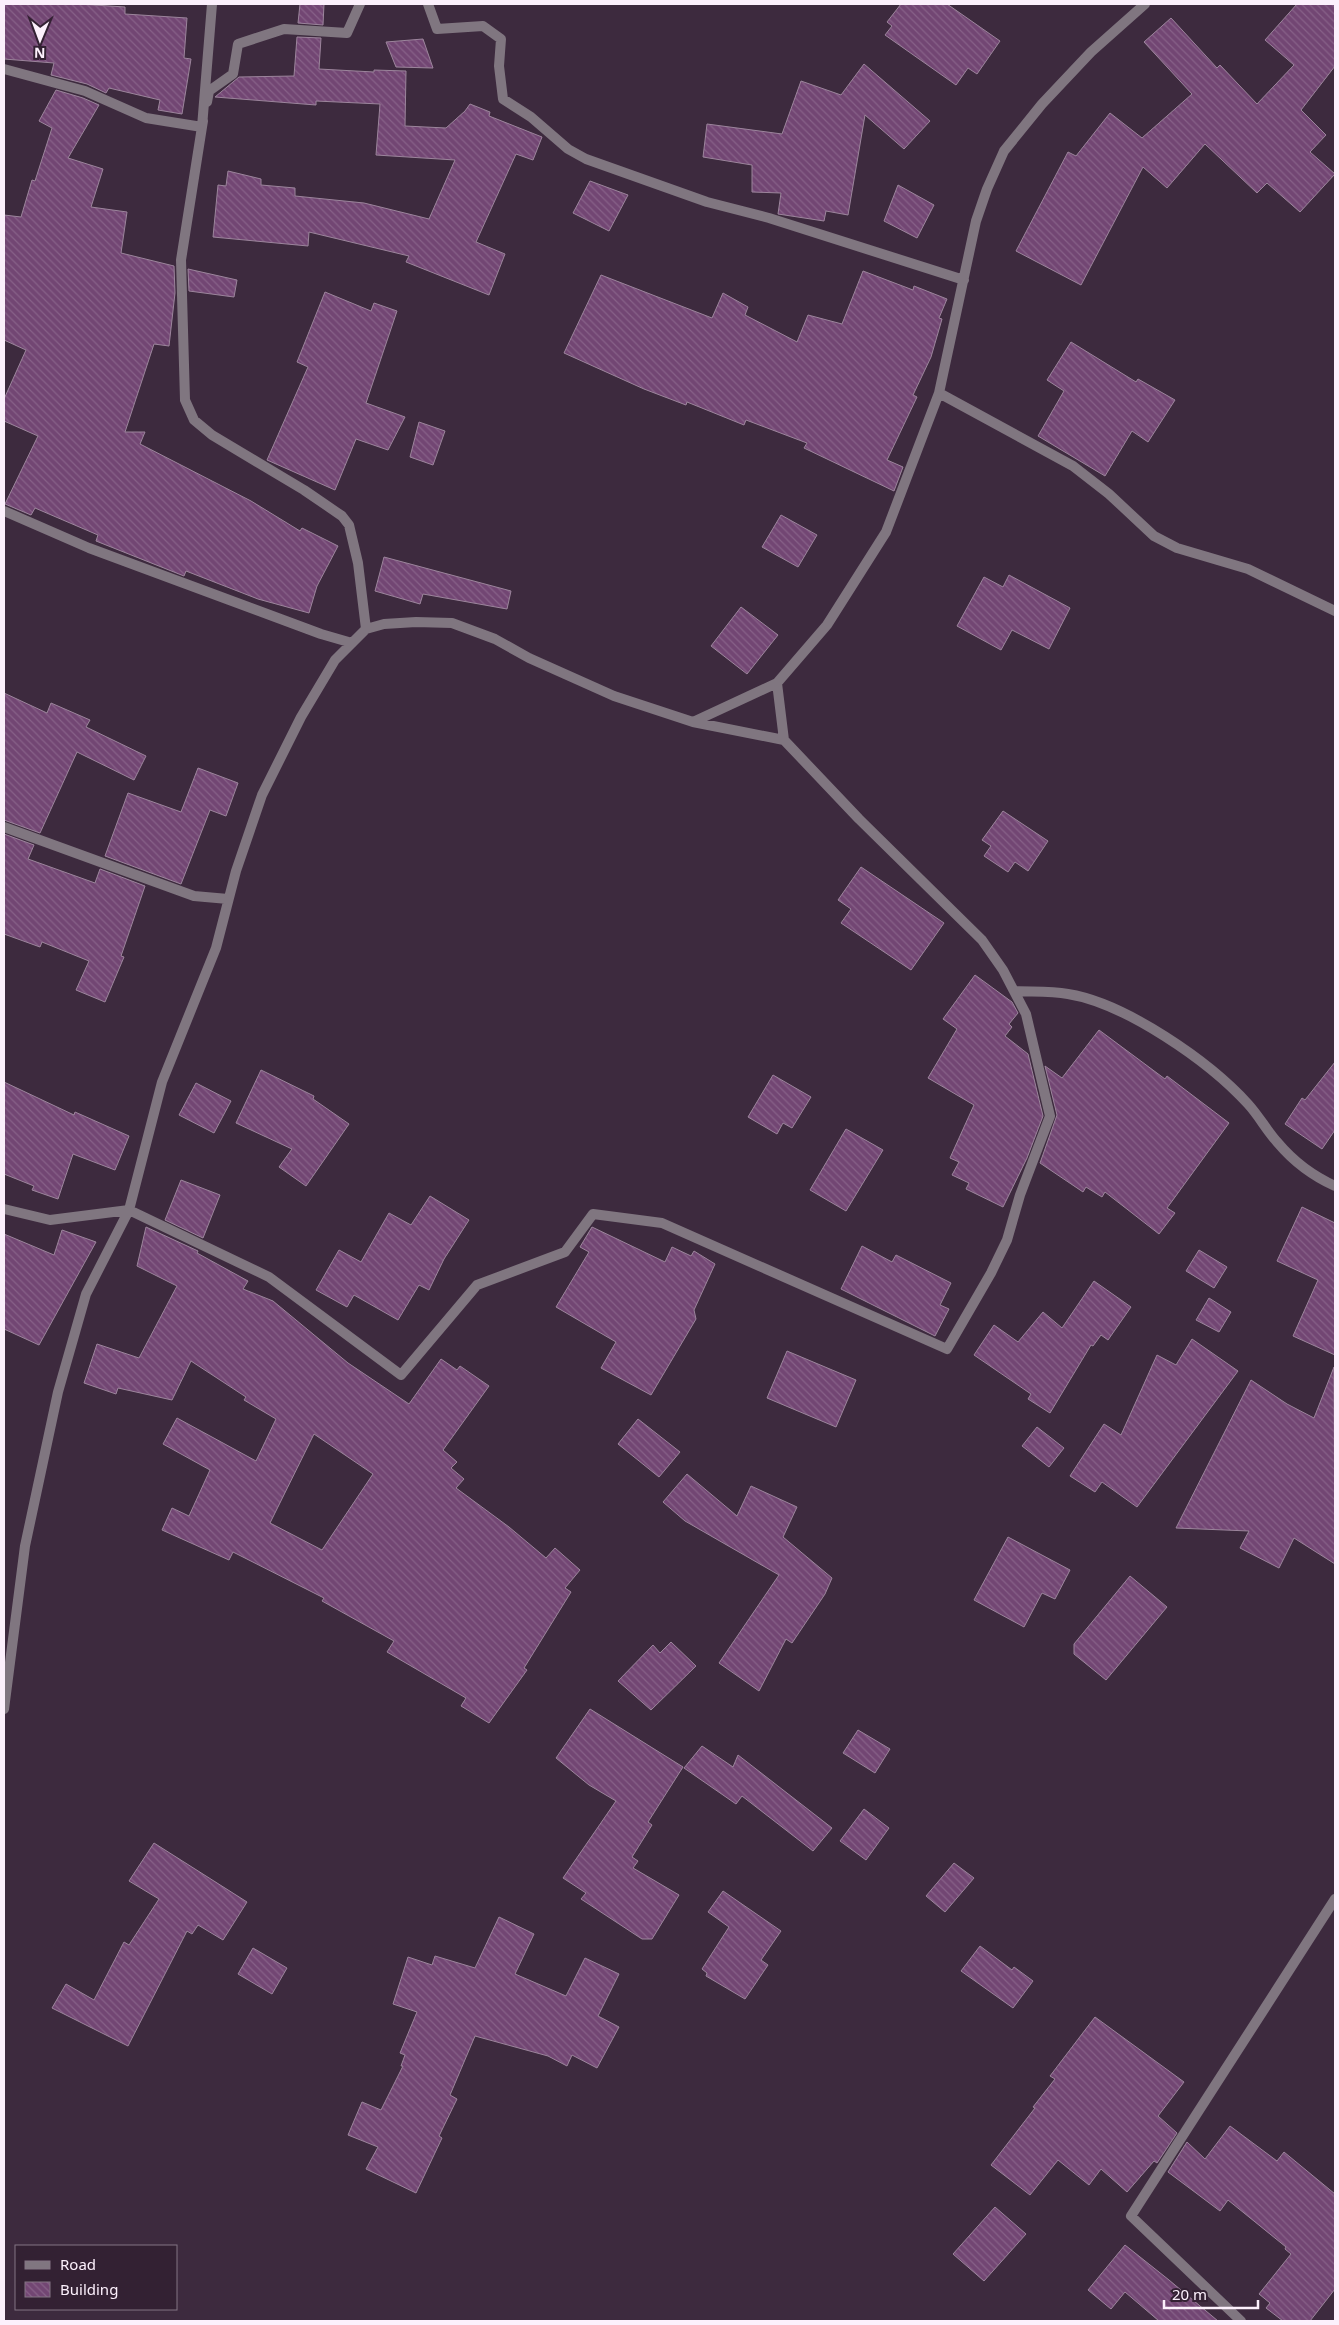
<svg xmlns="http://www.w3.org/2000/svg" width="1339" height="2325" font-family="'Noto Sans',sans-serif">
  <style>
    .building { fill: url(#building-back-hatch); stroke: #9c859c; fill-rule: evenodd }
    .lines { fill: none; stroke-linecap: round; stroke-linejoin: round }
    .minor { stroke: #807680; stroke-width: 10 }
  </style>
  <defs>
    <pattern id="building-back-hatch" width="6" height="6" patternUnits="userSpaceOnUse" patternTransform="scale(1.25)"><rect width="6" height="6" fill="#724673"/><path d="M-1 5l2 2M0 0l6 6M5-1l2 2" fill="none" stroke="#876188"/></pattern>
  </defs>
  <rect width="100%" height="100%" fill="#3d2a3e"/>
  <!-- building -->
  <path class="building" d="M 4,4 L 79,4 L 125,7 L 125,14 L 187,18 L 184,58 L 191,59 L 182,114 L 158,110 L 160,100 L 109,88 L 106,93 L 87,84 L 51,75 L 54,63 L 4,59 Z
    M 300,4 L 324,4 L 323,25 L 298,23 Z
    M 901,4 L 947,4 L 1000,41 L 977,74 L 968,68 L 956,85 L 885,35 L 892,26 L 887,22 Z
    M 1297,4 L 1335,4 L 1335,66 L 1301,110 L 1326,135 L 1310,152 L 1335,174 L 1300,212 L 1267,183 L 1257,193 L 1205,144 L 1167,188 L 1143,167 L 1081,285 L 1016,251 L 1068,152 L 1076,156 L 1110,113 L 1142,138 L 1192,94 L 1144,42 L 1171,18 L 1217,68 L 1220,65 L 1257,104 L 1294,65 L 1265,40 Z
    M 297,37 L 321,38 L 319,69 L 374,72 L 374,70 L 406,71 L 405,126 L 446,128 L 465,111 L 470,104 L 490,112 L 489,116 L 542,137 L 533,160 L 516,154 L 476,242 L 505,254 L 489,295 L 406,262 L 409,256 L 309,232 L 308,246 L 213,237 L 218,185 L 226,186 L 228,171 L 261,179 L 261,185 L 295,188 L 295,196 L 364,203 L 429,219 L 455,160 L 376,155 L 380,104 L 316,101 L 316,105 L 215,97 L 239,77 L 294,76 Z
    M 423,39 L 433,68 L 396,67 L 386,42 Z
    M 864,64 L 930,121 L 904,149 L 865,115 L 848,215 L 826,211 L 824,221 L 778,214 L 781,193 L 752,192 L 752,165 L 703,157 L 707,124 L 782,134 L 801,81 L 841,95 Z
    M 56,90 L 83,98 L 99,105 L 68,158 L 103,169 L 91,207 L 127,212 L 121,253 L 174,266 L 175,293 L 169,346 L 154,344 L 125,432 L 145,432 L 140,444 L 251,501 L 300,531 L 302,528 L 338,546 L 317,586 L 309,613 L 258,599 L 186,571 L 184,576 L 96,541 L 98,535 L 35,508 L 31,515 L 5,504 L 38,436 L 4,421 L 4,399 L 26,350 L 4,340 L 4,215 L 21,217 L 32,180 L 35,181 L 52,128 L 39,121 Z
    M 590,181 L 628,195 L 609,231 L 573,213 Z
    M 898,185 L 934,205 L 917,238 L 884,221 Z
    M 188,269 L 237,280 L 234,297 L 189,291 Z
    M 863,271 L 913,290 L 914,286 L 947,299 L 939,318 L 942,319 L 931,357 L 913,395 L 917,397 L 887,460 L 903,467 L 894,491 L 804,448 L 807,443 L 746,420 L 744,425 L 687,402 L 686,405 L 644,389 L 564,353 L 601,275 L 712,318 L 723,293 L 748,307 L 745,315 L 797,342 L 808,315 L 842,324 Z
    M 325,292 L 371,311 L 374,303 L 397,311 L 366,403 L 405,417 L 388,450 L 356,439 L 335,490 L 267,460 L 308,367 L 297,362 Z
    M 1071,342 L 1136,382 L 1138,379 L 1175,400 L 1148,442 L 1132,431 L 1105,476 L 1038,436 L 1064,391 L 1047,380 Z
    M 419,422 L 445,431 L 433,465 L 410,457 Z
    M 781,515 L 817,535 L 798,567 L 762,547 Z
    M 384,557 L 511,591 L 507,609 L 423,594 L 420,604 L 375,591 Z
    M 1009,575 L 1070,608 L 1049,649 L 1012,630 L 1001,650 L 957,626 L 984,577 L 1003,587 Z
    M 741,607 L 778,635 L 747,674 L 711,646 Z
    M 4,693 L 47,713 L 51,703 L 90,720 L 86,727 L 146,756 L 134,780 L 77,752 L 40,833 L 4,820 Z
    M 198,768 L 238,783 L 226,816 L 210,810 L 181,884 L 105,856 L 128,793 L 181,812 Z
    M 1003,811 L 1048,841 L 1028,871 L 1015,862 L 1008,872 L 984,856 L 991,846 L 982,840 Z
    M 4,834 L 34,845 L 28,859 L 95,883 L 100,869 L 145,886 L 121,956 L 124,957 L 105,1002 L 76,990 L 89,961 L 42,942 L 40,947 L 4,934 Z
    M 861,867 L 944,923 L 911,970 L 841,923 L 851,909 L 838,900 Z
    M 975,975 L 1012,1002 L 1018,1013 L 1009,1024 L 1012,1027 L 1005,1036 L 1028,1054 L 1043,1116 L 1027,1158 L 1003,1207 L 966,1189 L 969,1183 L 952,1175 L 959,1162 L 950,1158 L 974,1105 L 928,1078 L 957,1029 L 943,1019 Z
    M 1099,1030 L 1165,1079 L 1167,1076 L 1229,1123 L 1167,1208 L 1175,1213 L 1159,1234 L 1105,1192 L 1102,1197 L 1086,1187 L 1083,1192 L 1040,1163 L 1057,1115 L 1045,1066 L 1062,1078 Z
    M 1335,1062 L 1335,1130 L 1322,1149 L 1285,1124 L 1302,1098 L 1305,1100 Z
    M 261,1070 L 314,1096 L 313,1099 L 349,1124 L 306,1186 L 279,1167 L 292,1149 L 236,1123 Z
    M 773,1075 L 811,1097 L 792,1128 L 783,1123 L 777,1134 L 748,1117 Z
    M 4,1082 L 74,1115 L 75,1112 L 129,1136 L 115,1170 L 73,1154 L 58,1199 L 32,1190 L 34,1186 L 4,1174 Z
    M 196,1083 L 231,1101 L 214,1133 L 179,1115 Z
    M 846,1129 L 883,1150 L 846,1211 L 810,1190 Z
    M 181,1180 L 220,1195 L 203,1238 L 165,1220 Z
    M 430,1196 L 469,1220 L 444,1259 L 429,1290 L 419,1285 L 398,1320 L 354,1295 L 347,1307 L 316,1290 L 339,1250 L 361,1262 L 389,1213 L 411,1225 Z
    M 1302,1207 L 1335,1223 L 1335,1355 L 1293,1336 L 1318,1280 L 1277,1261 Z
    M 146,1227 L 198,1251 L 197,1253 L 248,1281 L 243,1289 L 273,1301 L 348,1363 L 409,1404 L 441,1359 L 457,1370 L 460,1366 L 489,1386 L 443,1450 L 457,1462 L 451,1468 L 464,1479 L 456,1488 L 509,1527 L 546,1558 L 555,1548 L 580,1570 L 565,1588 L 571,1592 L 524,1668 L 527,1670 L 489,1723 L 461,1706 L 466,1698 L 387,1652 L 394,1641 L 322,1601 L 324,1598 L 233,1552 L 229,1560 L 162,1530 L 172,1508 L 189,1516 L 210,1470 L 163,1444 L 177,1418 L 256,1461 L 276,1419 L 244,1400 L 246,1397 L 191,1361 L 172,1400 L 118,1388 L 116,1394 L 84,1383 L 97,1344 L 139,1358 L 177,1286 L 137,1266 ZM 314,1434 L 373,1474 L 322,1550 L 270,1523 Z
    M 592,1227 L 665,1262 L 672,1247 L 691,1256 L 694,1251 L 715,1264 L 694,1310 L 696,1319 L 651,1395 L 601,1368 L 616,1342 L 556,1307 L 589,1252 L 580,1247 Z
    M 62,1230 L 96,1242 L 39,1345 L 4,1329 L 4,1234 L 54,1255 Z
    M 862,1246 L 892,1262 L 896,1255 L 951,1283 L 940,1305 L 949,1309 L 935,1336 L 841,1289 Z
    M 1199,1250 L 1227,1267 L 1214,1288 L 1186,1271 Z
    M 1094,1281 L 1131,1307 L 1108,1340 L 1101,1335 L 1093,1346 L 1091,1345 L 1050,1413 L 1028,1399 L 1031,1394 L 974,1355 L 994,1325 L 1018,1342 L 1043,1312 L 1062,1328 Z
    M 1209,1298 L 1231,1312 L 1219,1332 L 1196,1320 Z
    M 1192,1339 L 1238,1371 L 1137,1507 L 1102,1482 L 1095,1492 L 1070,1476 L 1104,1424 L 1121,1435 L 1157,1355 L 1176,1365 Z
    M 787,1351 L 856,1380 L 836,1427 L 767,1398 Z
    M 1334,1367 L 1335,1564 L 1294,1538 L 1279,1568 L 1240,1548 L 1249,1531 L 1176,1528 L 1251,1380 L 1287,1404 L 1314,1418 Z
    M 638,1419 L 680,1452 L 659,1477 L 618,1444 Z
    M 1037,1427 L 1064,1448 L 1049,1467 L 1022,1446 Z
    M 687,1474 L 737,1516 L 751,1486 L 797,1507 L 783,1537 L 832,1578 L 825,1594 L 792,1643 L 786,1639 L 759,1691 L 719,1663 L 779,1575 L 685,1521 L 663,1502 Z
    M 1008,1537 L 1070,1570 L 1055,1599 L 1042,1593 L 1024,1627 L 974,1600 Z
    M 1130,1576 L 1167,1607 L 1106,1680 L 1074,1654 L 1074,1644 Z
    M 671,1642 L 696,1666 L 651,1710 L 618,1681 L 653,1645 L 660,1653 Z
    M 590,1709 L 683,1767 L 648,1822 L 652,1825 L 632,1857 L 638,1861 L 633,1868 L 679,1895 L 652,1939 L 642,1939 L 581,1899 L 586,1893 L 563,1878 L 616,1801 L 589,1785 L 556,1758 Z
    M 858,1730 L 890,1749 L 875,1773 L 843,1753 Z
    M 702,1746 L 733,1767 L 738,1755 L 832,1828 L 813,1851 L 742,1796 L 736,1804 L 684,1768 Z
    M 864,1809 L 889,1828 L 866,1860 L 840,1841 Z
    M 154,1843 L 247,1902 L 223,1940 L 198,1925 L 192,1934 L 187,1931 L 128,2046 L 52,2008 L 66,1984 L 94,2000 L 124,1942 L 129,1945 L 159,1899 L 129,1881 Z
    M 954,1863 L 974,1878 L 945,1912 L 926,1896 Z
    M 723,1891 L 781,1931 L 761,1960 L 768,1965 L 745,1999 L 706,1976 L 707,1973 L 702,1969 L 729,1927 L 708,1912 Z
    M 499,1917 L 534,1934 L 515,1974 L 566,1996 L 585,1958 L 619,1974 L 598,2016 L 619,2027 L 597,2068 L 572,2055 L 567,2066 L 548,2056 L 475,2036 L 450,2095 L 457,2099 L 439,2136 L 442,2138 L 416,2193 L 366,2169 L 378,2147 L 348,2135 L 362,2102 L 381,2110 L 403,2066 L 401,2066 L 405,2055 L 400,2053 L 417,2012 L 393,2004 L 408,1957 L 432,1965 L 435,1956 L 475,1968 Z
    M 980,1946 L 1012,1970 L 1014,1967 L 1033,1981 L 1013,2008 L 961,1971 Z
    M 253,1948 L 287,1968 L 272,1994 L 238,1974 Z
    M 1095,2017 L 1184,2082 L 1158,2116 L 1177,2133 L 1157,2163 L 1154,2161 L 1127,2192 L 1101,2169 L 1089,2185 L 1058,2160 L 1030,2195 L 991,2165 L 1035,2108 L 1033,2107 L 1055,2079 L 1050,2076 Z
    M 1230,2126 L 1277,2161 L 1284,2152 L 1335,2194 L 1335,2289 L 1310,2321 L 1283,2321 L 1266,2308 L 1270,2303 L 1259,2294 L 1291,2254 L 1285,2249 L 1286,2247 L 1228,2200 L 1220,2211 L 1168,2172 L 1187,2142 L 1205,2159 Z
    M 995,2207 L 1026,2234 L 984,2281 L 953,2254 Z
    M 1125,2245 L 1169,2280 L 1218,2321 L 1159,2321 L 1125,2292 L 1111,2309 L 1088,2290 Z"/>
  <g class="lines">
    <!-- minor -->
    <path class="minor" d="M 212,4 L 202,127 L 181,260 L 185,400 L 194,420 L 212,435 L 304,490 L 342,516 L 349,525 L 358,563 L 366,629
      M 428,4 L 437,29 L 483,26 L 501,39 L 499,66 L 503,99 L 531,117 L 568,149 L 586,159 L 707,202 L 769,218 L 964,280
      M 4,69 L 85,91 L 146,118 L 202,127 L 203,121
      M 207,102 L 209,91 L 233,74 L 238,44 L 284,29 L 347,33 L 360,4
      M 939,393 L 1073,466 L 1109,494 L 1154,536 L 1177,548 L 1248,569 L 1335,611
      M 4,511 L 89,548 L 321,634 L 352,643
      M 777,683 L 784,740
      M 4,827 L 194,896 L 228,899
      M 1014,991 C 1032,992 1050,991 1068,994 C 1125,1003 1209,1061 1248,1104 C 1259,1116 1267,1131 1278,1143 C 1294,1162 1313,1176 1335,1186
      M 4,1209 L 50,1220 L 129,1210 L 269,1277 L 401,1375 L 477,1285 L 565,1252 L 593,1214 L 662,1223 L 947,1349 L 991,1273 L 1007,1240 L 1020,1195 L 1050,1116 L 1026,1014 L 1003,970 L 982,940 L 859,819 L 784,740 L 693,722
      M 4,1709 L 25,1546 L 58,1392 L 86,1294 L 129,1210 L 162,1082 L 216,948 L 236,871 L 262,795 L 301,717 L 335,660 L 366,629 L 384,624 L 416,622 L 452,623 L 495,639 L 529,658 L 614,696 L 693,722 L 777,683 L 827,625 L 886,532 L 939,393 L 976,221 L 987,189 L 1004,151 L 1042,104 L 1091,52 L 1145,4
      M 1241,2321 L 1131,2216 L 1335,1899"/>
  </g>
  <!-- border -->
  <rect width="1339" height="2325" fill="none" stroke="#fcf0fc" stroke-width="10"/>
  <!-- legend -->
  <rect x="15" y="2245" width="162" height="65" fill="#332133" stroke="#837483"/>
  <rect x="25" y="2261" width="25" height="8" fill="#807680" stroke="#837483"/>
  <text x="60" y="2270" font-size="15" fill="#fcf0fc">Road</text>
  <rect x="25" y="2282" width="25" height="15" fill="url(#building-back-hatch)" stroke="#837483"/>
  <text x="60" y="2295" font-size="15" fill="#fcf0fc">Building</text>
  <!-- north arrow -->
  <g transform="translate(40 40) rotate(181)" stroke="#332133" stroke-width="4" paint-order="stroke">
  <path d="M0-4L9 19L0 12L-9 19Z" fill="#fcf0fc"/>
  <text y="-8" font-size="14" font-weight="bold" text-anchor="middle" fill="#fcf0fc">N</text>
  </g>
  <!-- scale -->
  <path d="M1164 2300v8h94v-8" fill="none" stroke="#fcf0fc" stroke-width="2.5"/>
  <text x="1172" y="2300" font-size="15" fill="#fcf0fc" stroke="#332133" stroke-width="4" paint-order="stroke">20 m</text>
</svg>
